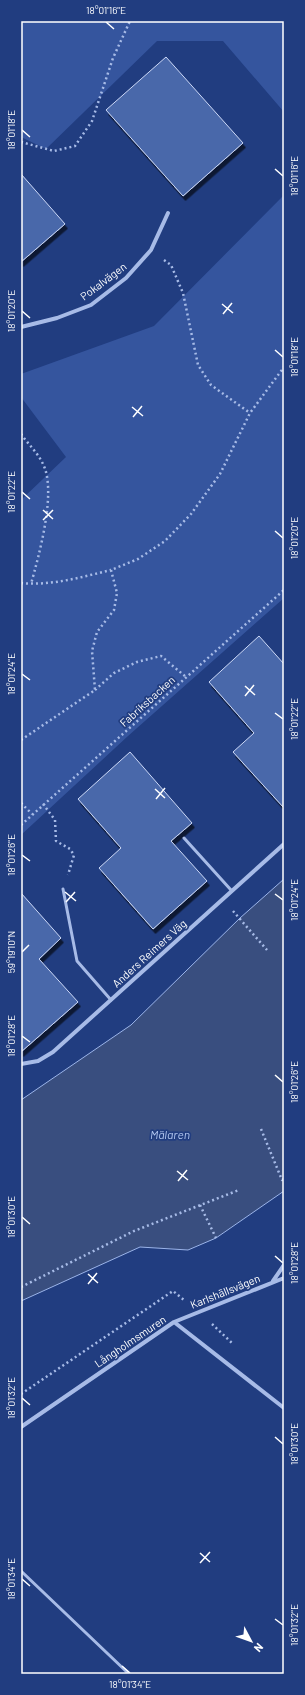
<svg xmlns="http://www.w3.org/2000/svg" width="305" height="1695" font-family="Barlow,sans-serif">
  <style>
    .green { fill: #35559e }
    .water { fill: #394e7f; stroke: #9bb4e9 }
    .building { fill: #4a67aa; stroke: #cbd8f6; filter: url(#shadow) }
    .lines { fill: none; stroke-linecap: round; stroke-linejoin: round }
    .path { stroke: #a7bbe7; stroke-width: 2.5; stroke-dasharray: 2 3; stroke-linecap: butt }
    .lane { stroke: #a7bbe7; stroke-width: 3 }
    .street { stroke: #a7bbe7; stroke-width: 4 }
    .ticks { fill: none; stroke: #fff; stroke-width: 1.5 }
    .labels { text-anchor: middle; dominant-baseline: central; stroke-width: 3.5; stroke-linejoin: round; paint-order: stroke }
    .street-label { font-size: 11px; fill: #fff; stroke: #213d80 }
    .water-label { font-size: 12px; font-style: italic; fill: #b2c6ef; stroke: #213d80 }
    .neatline { fill: none; stroke: #fff; stroke-width: 1.5 }
    .ticks-label { font-size: 10px; text-anchor: middle; fill: #fff }
  </style>
  <defs>
    <filter id="shadow"><feDropShadow dx="2.5" dy="4.5" stdDeviation="0" flood-color="#0009"/></filter>
  </defs>
  <rect width="100%" height="100%" fill="#213d80"/>
  <!-- green -->
  <path class="green" d="M 21,21 L 284,21 L 284,112 L 223,41 L 157,41 L 46,149 L 21,137 Z
    M 284,195 L 284,598 L 128,736 L 21,835 L 21,500 L 66,457 L 21,397 L 21,374 L 154,326 Z"/>
  <!-- water -->
  <path class="water" d="M 284,879 L 284,1191 L 216,1238 L 188,1250 L 140,1247 L 21,1301 L 21,1100 L 131,1025 L 240,918 Z"/>
  <!-- building -->
  <path class="building" d="M 166,57 L 243,143 L 183,196 L 106,110 Z
    M 21,174 L 65,224 L 21,262 Z
    M 259,636 L 284,664 L 284,808 L 233,752 L 254,733 L 209,682 Z
    M 130,752 L 192,823 L 171,841 L 207,881 L 153,929 L 99,868 L 121,848 L 78,799 Z
    M 21,893 L 61,938 L 39,959 L 78,1002 L 21,1052 Z"/>
  <g class="lines">
    <!-- path -->
    <path class="path" d="M 21,142 L 54,151 L 75,146 L 92,121 L 113,58 L 130,21
      M 164,260 L 171,265 L 183,293 L 198,365 L 211,385 L 250,413
      M 21,434 C 28,444 38,453 43,464 C 57,491 39,555 31,584
      M 21,583 C 51,586 82,577 111,570
      M 95,690 L 114,673 L 137,662 L 161,656 L 186,677
      M 21,740 L 95,690 L 92,651 L 97,632 L 114,610 L 117,593 L 111,570 L 138,559 L 165,541 L 191,514 L 220,474 L 250,413 L 284,367
      M 21,803 L 32,814
      M 43,804 L 55,820 L 56,841 L 70,849 L 74,855 L 68,875
      M 21,825 L 284,590
      M 233,911 L 267,950
      M 261,1129 L 282,1180 L 284,1179
      M 200,1205 L 216,1238
      M 21,1287 L 134,1231 L 239,1190
      M 212,1324 L 232,1343
      M 21,1394 L 173,1291 L 184,1300"/>
    <!-- lane -->
    <path class="lane" d="M 184,838 L 231,890
      M 63,889 L 77,961 L 111,1000
      M 21,1571 L 129,1674"/>
    <!-- street -->
    <path class="street" d="M 21,327 L 57,318 L 91,305 L 126,278 L 151,250 L 168,213
      M 21,1064 L 38,1061 L 53,1052 L 284,844
      M 273,1281 L 284,1265
      M 174,1322 L 284,1408
      M 21,1427 L 174,1322 L 284,1278"/>
  </g>
  <!-- ticks -->
  <path class="ticks" d="M 106,22 L 114,29M 22,130 L 30,137M 275,169 L 283,176M 222,304 L 233,313M 22,311 L 30,318M 223,314 L 232,303M 275,350 L 283,357M 132,407 L 143,416M 133,417 L 142,406M 22,492 L 30,499M 43,510 L 53,519M 43,520 L 53,510M 275,531 L 283,538M 22,674 L 30,680M 245,686 L 255,695M 245,696 L 254,685M 275,713 L 283,719M 155,789 L 165,798M 156,799 L 165,788M 22,855 L 30,861M 65,892 L 76,901M 275,894 L 283,900M 66,902 L 75,892M 22,952 L 29,945M 22,1036 L 30,1042M 275,1075 L 283,1082M 177,1171 L 188,1180M 178,1181 L 187,1170M 22,1217 L 30,1224M 275,1256 L 283,1263M 88,1274 L 98,1283M 88,1284 L 97,1273M 22,1398 L 30,1405M 275,1437 L 283,1444M 200,1553 L 210,1562M 200,1563 L 210,1552M 22,1579 L 30,1586M 275,1619 L 283,1625M 122,1666 L 130,1673"/>
  <g class="labels">
    <!-- street labels -->
    <g class="street-label">
      <text transform="translate(103 281) rotate(-37)">Pokalvägen</text>
      <text transform="translate(147 701) rotate(-42)">Fabriksbacken</text>
      <text transform="translate(149 953) rotate(-42)">Anders Reimers Väg</text>
      <text transform="translate(225 1291) rotate(-22)">Karlshällsvägen</text>
      <text transform="translate(130 1341) rotate(-34)">Långholmsmuren</text>
    </g>
    <!-- water labels -->
    <g class="water-label">
      <text x="170" y="1134">Mälaren</text>
    </g>
  </g>
  <!-- border -->
  <rect width="305" height="1695" fill="none" stroke="#213d80" stroke-width="44"/>
  <!-- north arrow -->
  <g transform="translate(251 1641) rotate(131)" stroke="#213d80" stroke-width="3" paint-order="stroke">
  <path d="M0-3L7 15L0 10L-7 15Z" fill="#ffffff"/>
  <text y="-6" font-size="11" font-weight="bold" text-anchor="middle" fill="#ffffff">N</text>
  </g>
  <rect x="22" y="22" width="261" height="1651" class="neatline"/>
  <g class="ticks-label">
    <text x="106" y="14">18°01'16"E</text>
    <text transform="translate(11 130) rotate(-90)" y="4">18°01'18"E</text>
    <text transform="translate(294 176) rotate(-90)" y="4">18°01'16"E</text>
    <text transform="translate(11 311) rotate(-90)" y="4">18°01'20"E</text>
    <text transform="translate(294 357) rotate(-90)" y="4">18°01'18"E</text>
    <text transform="translate(11 492) rotate(-90)" y="4">18°01'22"E</text>
    <text transform="translate(294 538) rotate(-90)" y="4">18°01'20"E</text>
    <text transform="translate(11 674) rotate(-90)" y="4">18°01'24"E</text>
    <text transform="translate(294 719) rotate(-90)" y="4">18°01'22"E</text>
    <text transform="translate(11 855) rotate(-90)" y="4">18°01'26"E</text>
    <text transform="translate(294 900) rotate(-90)" y="4">18°01'24"E</text>
    <text transform="translate(11 952) rotate(-90)" y="4">59°19'10"N</text>
    <text transform="translate(11 1036) rotate(-90)" y="4">18°01'28"E</text>
    <text transform="translate(294 1082) rotate(-90)" y="4">18°01'26"E</text>
    <text transform="translate(11 1217) rotate(-90)" y="4">18°01'30"E</text>
    <text transform="translate(294 1263) rotate(-90)" y="4">18°01'28"E</text>
    <text transform="translate(11 1398) rotate(-90)" y="4">18°01'32"E</text>
    <text transform="translate(294 1444) rotate(-90)" y="4">18°01'30"E</text>
    <text transform="translate(11 1579) rotate(-90)" y="4">18°01'34"E</text>
    <text transform="translate(294 1625) rotate(-90)" y="4">18°01'32"E</text>
    <text x="130" y="1688">18°01'34"E</text>
  </g>
</svg>
